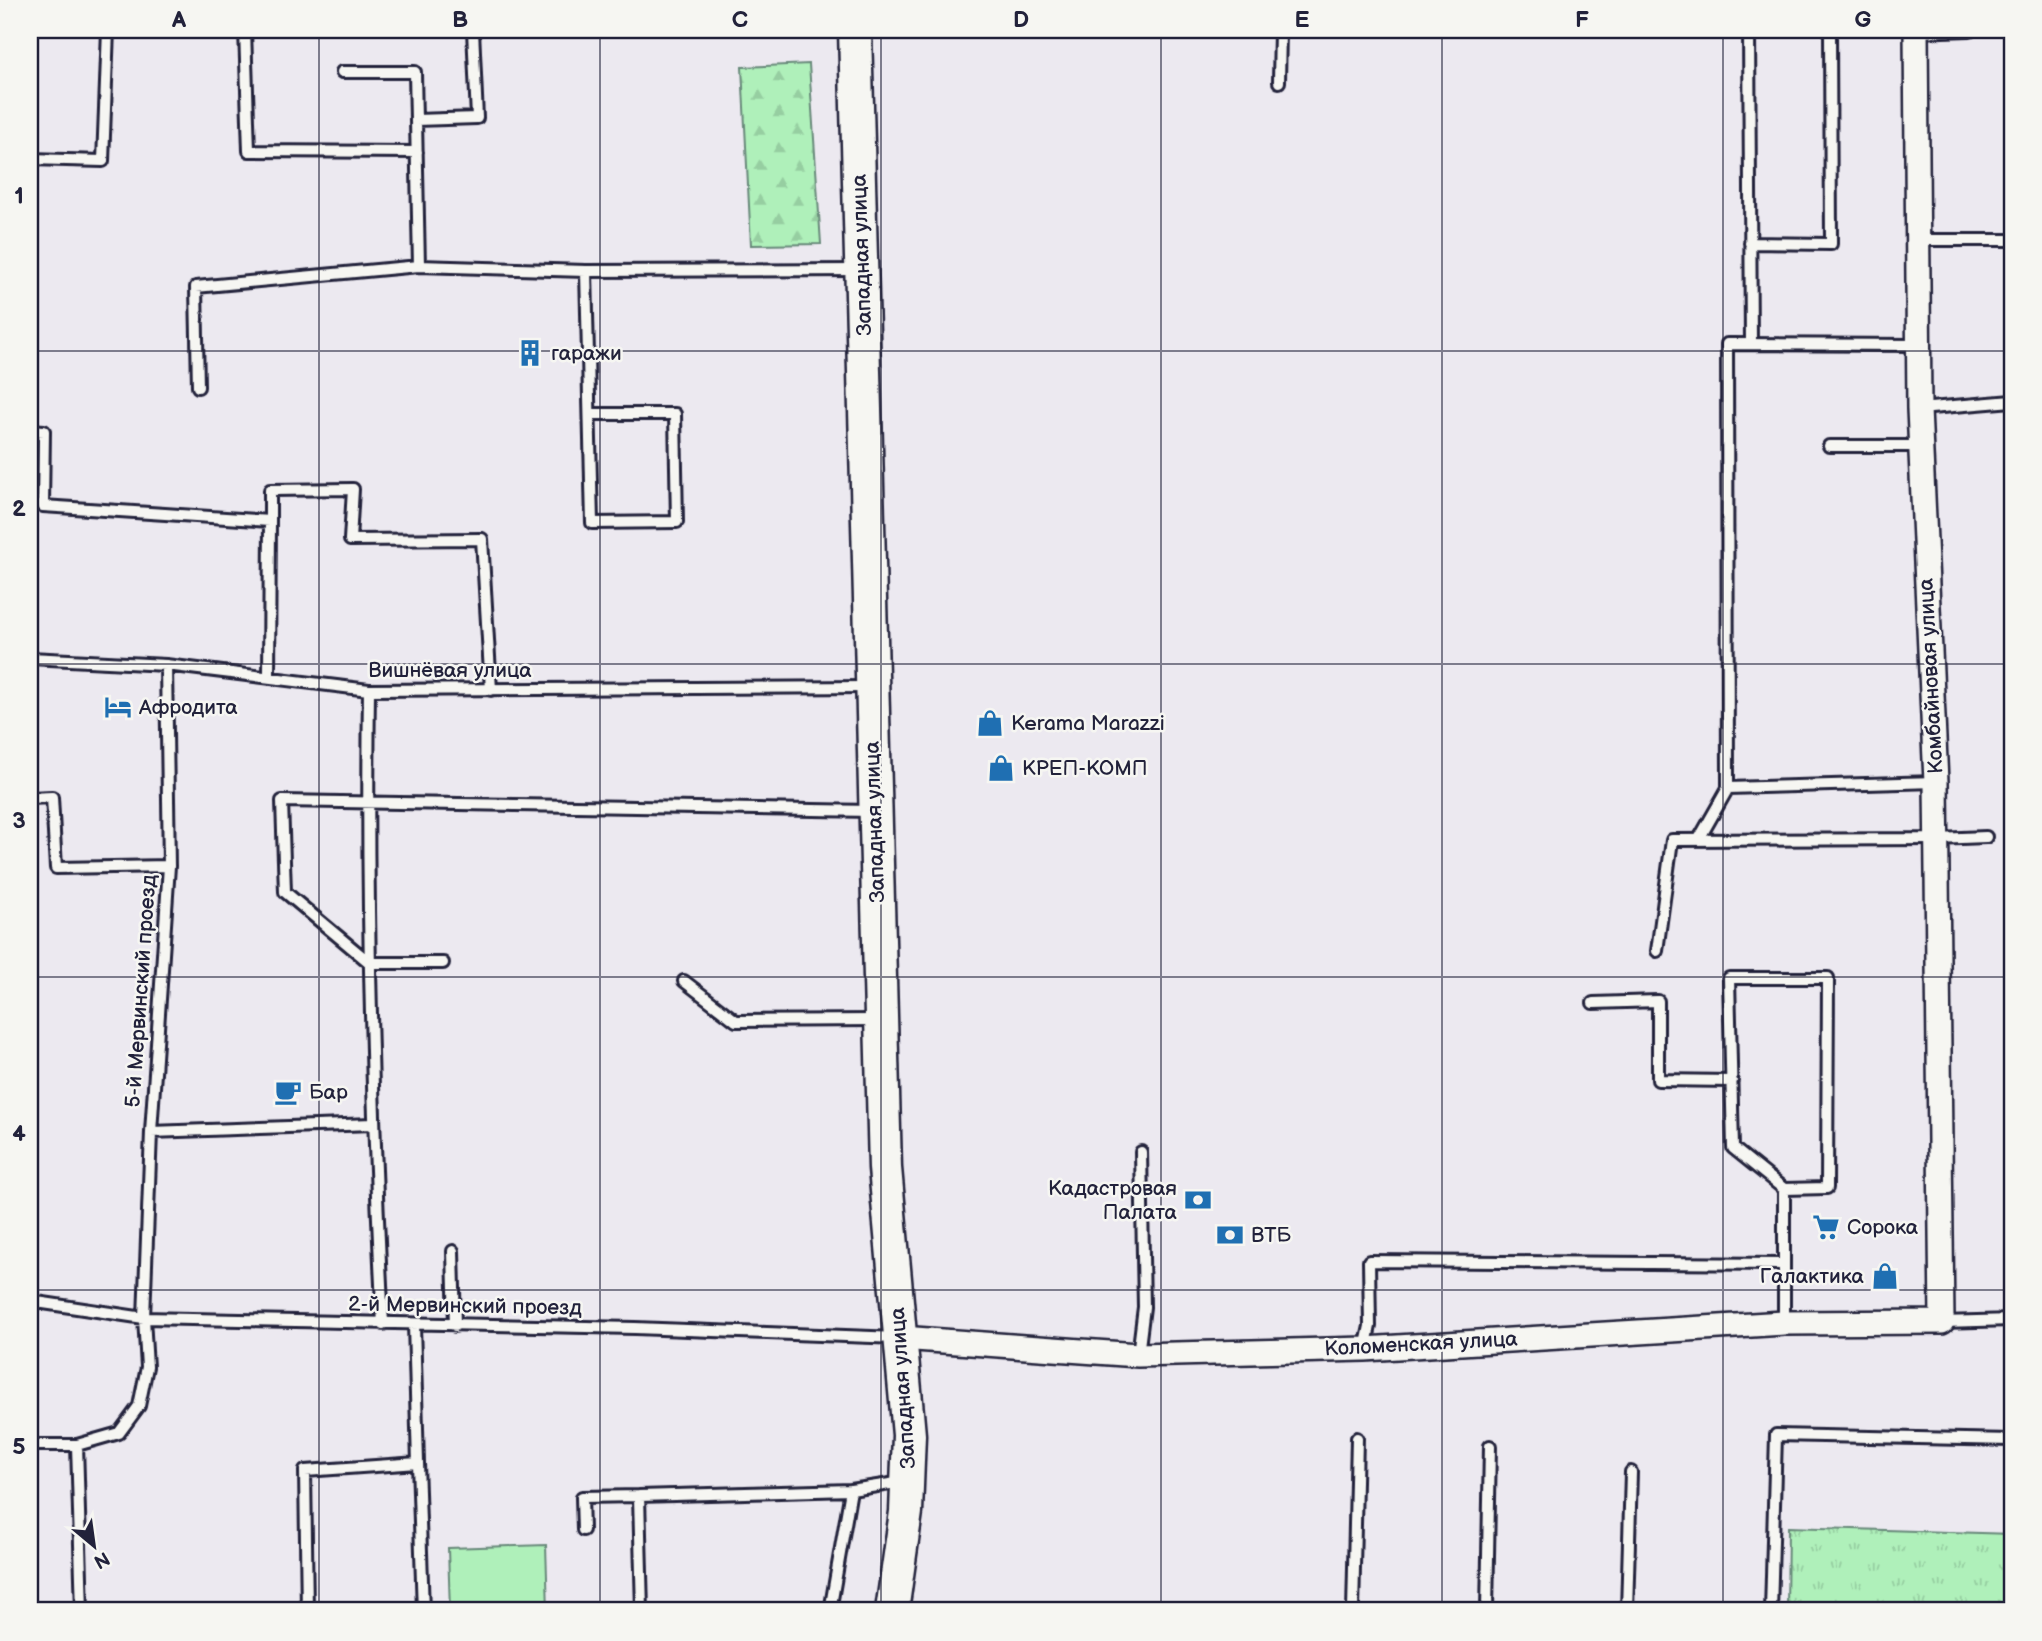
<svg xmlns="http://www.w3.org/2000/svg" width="2042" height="1641" font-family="'Balsamiq Sans',sans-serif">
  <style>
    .grass { fill: url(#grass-tufts); stroke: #68897a; stroke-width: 2 }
    .forest { fill: url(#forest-firs); stroke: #68897a; stroke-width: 2 }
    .pitch { fill: #aff0ba; stroke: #68897a; stroke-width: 2 }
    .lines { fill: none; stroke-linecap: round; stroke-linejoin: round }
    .lane-casing { stroke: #22223b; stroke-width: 16 }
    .street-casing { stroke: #22223b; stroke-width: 28 }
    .secondary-casing { stroke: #22223b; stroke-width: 37 }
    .lane { stroke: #f6f6f2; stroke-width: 10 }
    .street { stroke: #f6f6f2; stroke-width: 23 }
    .secondary { stroke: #f6f6f2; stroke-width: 32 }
    .grid { fill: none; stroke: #22223b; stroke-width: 2; stroke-opacity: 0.55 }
    .labels { text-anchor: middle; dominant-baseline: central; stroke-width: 5; stroke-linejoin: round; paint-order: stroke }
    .street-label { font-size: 21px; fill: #22223b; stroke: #f6f6f2 }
    .poi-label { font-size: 21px; fill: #22223b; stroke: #f6f6f2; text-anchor: start }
    .neatline { fill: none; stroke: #22223b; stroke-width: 2.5 }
    .grid-label { font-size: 23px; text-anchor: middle; font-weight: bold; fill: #22223b }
  </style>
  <defs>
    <pattern id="grass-tufts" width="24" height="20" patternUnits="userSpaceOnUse" patternTransform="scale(1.75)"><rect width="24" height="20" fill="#aff0ba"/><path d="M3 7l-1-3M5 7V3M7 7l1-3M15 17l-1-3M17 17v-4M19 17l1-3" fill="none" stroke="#96cea1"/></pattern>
    <pattern id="forest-firs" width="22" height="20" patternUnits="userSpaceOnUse" patternTransform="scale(1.75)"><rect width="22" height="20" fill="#aff0ba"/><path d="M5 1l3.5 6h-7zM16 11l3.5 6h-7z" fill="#96cea1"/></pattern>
  </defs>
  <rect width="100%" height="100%" fill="#ece9f0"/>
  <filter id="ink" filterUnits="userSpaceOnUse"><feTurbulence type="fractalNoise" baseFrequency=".0143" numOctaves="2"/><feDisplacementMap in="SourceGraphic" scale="14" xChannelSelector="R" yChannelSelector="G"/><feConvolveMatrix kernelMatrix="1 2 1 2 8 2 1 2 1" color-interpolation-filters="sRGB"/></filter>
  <g filter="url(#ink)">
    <!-- grass -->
    <path class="grass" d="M 1788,1527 L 2012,1534 L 2012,1611 L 1787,1611 Z
      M 293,1606 L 294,1611 L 90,1611 L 90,1610 Z"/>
    <!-- forest -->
    <path class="forest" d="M 809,64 L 821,244 L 751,245 L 742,67 Z"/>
    <!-- pitch -->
    <path class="pitch" d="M 546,1545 L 548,1611 L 450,1611 L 448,1548 Z"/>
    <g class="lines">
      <defs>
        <path id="lane" d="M 245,30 L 249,151 L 417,152
          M 1749,30 L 1751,344
          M 1916,32 L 1970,30
          M 342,72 L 415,72 L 419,266 L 586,271
          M 1279,82 L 1280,30
          M 416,120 L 477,118 L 473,30
          M 30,159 L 103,161 L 108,30
          M 1918,240 L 2012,240
          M 1750,243 L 1831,244 L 1830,30
          M 1918,345 L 1727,344 L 1728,788 L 1936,782
          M 198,387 L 196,287 L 419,266
          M 1919,409 L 2012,401
          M 590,414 L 675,414 L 677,522 L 592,523 L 586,271 L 860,270
          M 30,430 L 44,431 L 43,506 L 270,521 L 269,677
          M 1829,446 L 1921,446
          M 270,521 L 270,490 L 353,489 L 350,540 L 482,539 L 491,690
          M 30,658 L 166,665 L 369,690 L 869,687
          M 369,690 C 366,901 372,1113 383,1324
          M 30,798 L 52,797 L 56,868 L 169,866
          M 1699,839 L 1728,788
          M 1657,951 L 1672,840 L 1937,839 L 1986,837
          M 443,963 L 370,963 L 285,892 L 282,801 L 872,811
          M 1729,978 L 1828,978 L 1827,1188 L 1784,1189 L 1733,1148 Z
          M 684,981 L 736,1021 L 878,1020
          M 1593,1003 L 1658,1001 L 1658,1080 L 1732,1081
          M 151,1132 L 373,1124
          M 1784,1189 L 1784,1323
          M 453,1251 L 455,1326
          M 30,1301 L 144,1318 L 635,1328 L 898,1338
          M 1942,1322 L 2012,1320
          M 1365,1349 L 1370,1326 L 1369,1261 L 1784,1264
          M 1138,1355 L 1144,1307 L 1141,1152
          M 30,1445 L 77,1445 L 119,1433 L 139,1406 L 147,1367 L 144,1318 L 151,1132 L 169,866 L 166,665
          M 77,1445 L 82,1611
          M 418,1463 L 423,1611
          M 851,1490 L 903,1482
          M 583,1530 L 582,1497 L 639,1496
          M 307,1611 L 305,1471 L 418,1463 L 414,1325
          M 642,1611 L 639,1496 L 851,1490 L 830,1611
          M 1353,1611 L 1357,1438
          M 1487,1611 L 1490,1446
          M 1627,1611 L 1631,1472
          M 1771,1611 L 1776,1435 L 2012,1440"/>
        <path id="street" d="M 901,1338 L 1138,1355 L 1365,1349 L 1784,1323 L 1942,1322 L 1936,782 L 1919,409 L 1916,30"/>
        <path id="secondary" d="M 855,30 L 885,1168 L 909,1435 L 906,1512 L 892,1611"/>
      </defs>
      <!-- lane casing -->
      <use href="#lane" class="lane-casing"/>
      <!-- street casing -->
      <use href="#street" class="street-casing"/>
      <!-- secondary casing -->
      <use href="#secondary" class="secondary-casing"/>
      <!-- lane -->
      <use href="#lane" class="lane"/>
      <!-- street -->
      <use href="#street" class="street"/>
      <!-- secondary -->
      <use href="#secondary" class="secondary"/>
    </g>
  </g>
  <!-- grid -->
  <path class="grid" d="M 319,30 L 319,1611M 600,30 L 600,1611M 881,30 L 881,1611M 1161,30 L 1161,1611M 1442,30 L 1442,1611M 1723,30 L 1723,1611M 30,351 L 2012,351M 30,664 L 2012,664M 30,977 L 2012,977M 30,1290 L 2012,1290"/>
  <!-- icons -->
  <defs>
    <symbol id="building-bare" viewBox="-9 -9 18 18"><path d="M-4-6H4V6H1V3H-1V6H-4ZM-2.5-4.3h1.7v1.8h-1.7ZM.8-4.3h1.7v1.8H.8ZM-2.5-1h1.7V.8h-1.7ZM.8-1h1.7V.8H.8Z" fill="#1f6fb2" stroke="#f6f6f2" stroke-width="2.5" paint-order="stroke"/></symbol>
    <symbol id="hotel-bare" viewBox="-9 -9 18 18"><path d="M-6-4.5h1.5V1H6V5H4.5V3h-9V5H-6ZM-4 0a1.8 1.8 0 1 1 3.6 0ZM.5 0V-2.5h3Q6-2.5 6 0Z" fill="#1f6fb2" stroke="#f6f6f2" stroke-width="2.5" paint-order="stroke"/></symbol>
    <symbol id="shop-bare" viewBox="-9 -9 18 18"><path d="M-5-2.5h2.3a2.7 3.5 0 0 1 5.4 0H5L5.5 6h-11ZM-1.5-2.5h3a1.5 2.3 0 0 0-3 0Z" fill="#1f6fb2" stroke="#f6f6f2" stroke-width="2.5" paint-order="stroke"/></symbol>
    <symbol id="cafe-bare" viewBox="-9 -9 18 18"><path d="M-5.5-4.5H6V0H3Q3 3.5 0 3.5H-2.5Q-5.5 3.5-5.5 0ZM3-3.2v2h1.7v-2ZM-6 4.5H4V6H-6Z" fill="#1f6fb2" stroke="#f6f6f2" stroke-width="2.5" paint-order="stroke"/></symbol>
    <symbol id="bank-bare" viewBox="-9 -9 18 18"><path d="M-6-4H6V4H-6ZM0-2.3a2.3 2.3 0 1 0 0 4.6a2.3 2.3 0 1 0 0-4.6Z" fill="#1f6fb2" stroke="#f6f6f2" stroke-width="2.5" paint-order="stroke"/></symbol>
    <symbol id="supermarket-bare" viewBox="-9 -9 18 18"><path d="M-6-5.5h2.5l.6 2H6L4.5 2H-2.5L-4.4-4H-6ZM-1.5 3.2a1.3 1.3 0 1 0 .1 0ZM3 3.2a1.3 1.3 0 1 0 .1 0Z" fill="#1f6fb2" stroke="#f6f6f2" stroke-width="2.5" paint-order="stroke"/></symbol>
  </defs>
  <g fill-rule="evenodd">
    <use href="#building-bare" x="511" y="334" width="38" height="38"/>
    <use href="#hotel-bare" x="99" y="688" width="38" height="38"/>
    <use href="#shop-bare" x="971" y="704" width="38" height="38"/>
    <use href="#shop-bare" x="982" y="749" width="38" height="38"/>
    <use href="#cafe-bare" x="269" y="1073" width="38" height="38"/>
    <use href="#bank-bare" x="1179" y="1181" width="38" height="38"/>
    <use href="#supermarket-bare" x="1807" y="1208" width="38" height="38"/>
    <use href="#bank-bare" x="1211" y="1216" width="38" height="38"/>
    <use href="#shop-bare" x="1866" y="1257" width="38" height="38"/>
  </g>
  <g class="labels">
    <!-- street labels -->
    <g class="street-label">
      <text transform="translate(862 255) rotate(-92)">Западная улица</text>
      <text x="450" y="670">Вишнёвая улица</text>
      <text transform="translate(1931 676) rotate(-93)">Комбайновая улица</text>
      <text transform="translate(875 822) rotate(-92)">Западная улица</text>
      <text transform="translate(141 991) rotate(-86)">5-й Мервинский проезд</text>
      <text transform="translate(465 1306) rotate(1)">2-й Мервинский проезд</text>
      <text transform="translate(1421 1344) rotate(-3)">Коломенская улица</text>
      <text transform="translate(903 1388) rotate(-94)">Западная улица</text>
    </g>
    <!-- poi labels -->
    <g class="poi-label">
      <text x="551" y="353">гаражи</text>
      <text x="139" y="707">Афродита</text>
      <text x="1011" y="723">Kerama Marazzi</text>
      <text x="1022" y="768">КРЕП-КОМП</text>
      <text x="309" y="1092">Бар</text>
      <text x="1177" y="1188" text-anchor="end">Кадастровая<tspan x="1177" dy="24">Палата</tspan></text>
      <text x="1847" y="1227">Сорока</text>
      <text x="1251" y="1235">ВТБ</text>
      <text x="1864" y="1276" text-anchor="end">Галактика</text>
    </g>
  </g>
  <!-- margin -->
  <rect width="2042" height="1641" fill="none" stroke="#f6f6f2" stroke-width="77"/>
  <!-- north arrow -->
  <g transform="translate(94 1546) rotate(151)" stroke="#f6f6f2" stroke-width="5" paint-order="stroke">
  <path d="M0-5L12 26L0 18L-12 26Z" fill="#22223b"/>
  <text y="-10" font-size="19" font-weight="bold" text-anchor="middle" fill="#22223b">N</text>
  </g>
  <rect x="38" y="38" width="1966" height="1564" class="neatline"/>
  <g class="grid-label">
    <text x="179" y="27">A</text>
    <text x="460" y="27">B</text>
    <text x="740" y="27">C</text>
    <text x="1021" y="27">D</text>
    <text x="1302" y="27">E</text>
    <text x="1582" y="27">F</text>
    <text x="1863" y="27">G</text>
    <text x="19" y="203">1</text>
    <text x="19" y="516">2</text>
    <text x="19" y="828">3</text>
    <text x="19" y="1141">4</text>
    <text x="19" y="1454">5</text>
  </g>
</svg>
